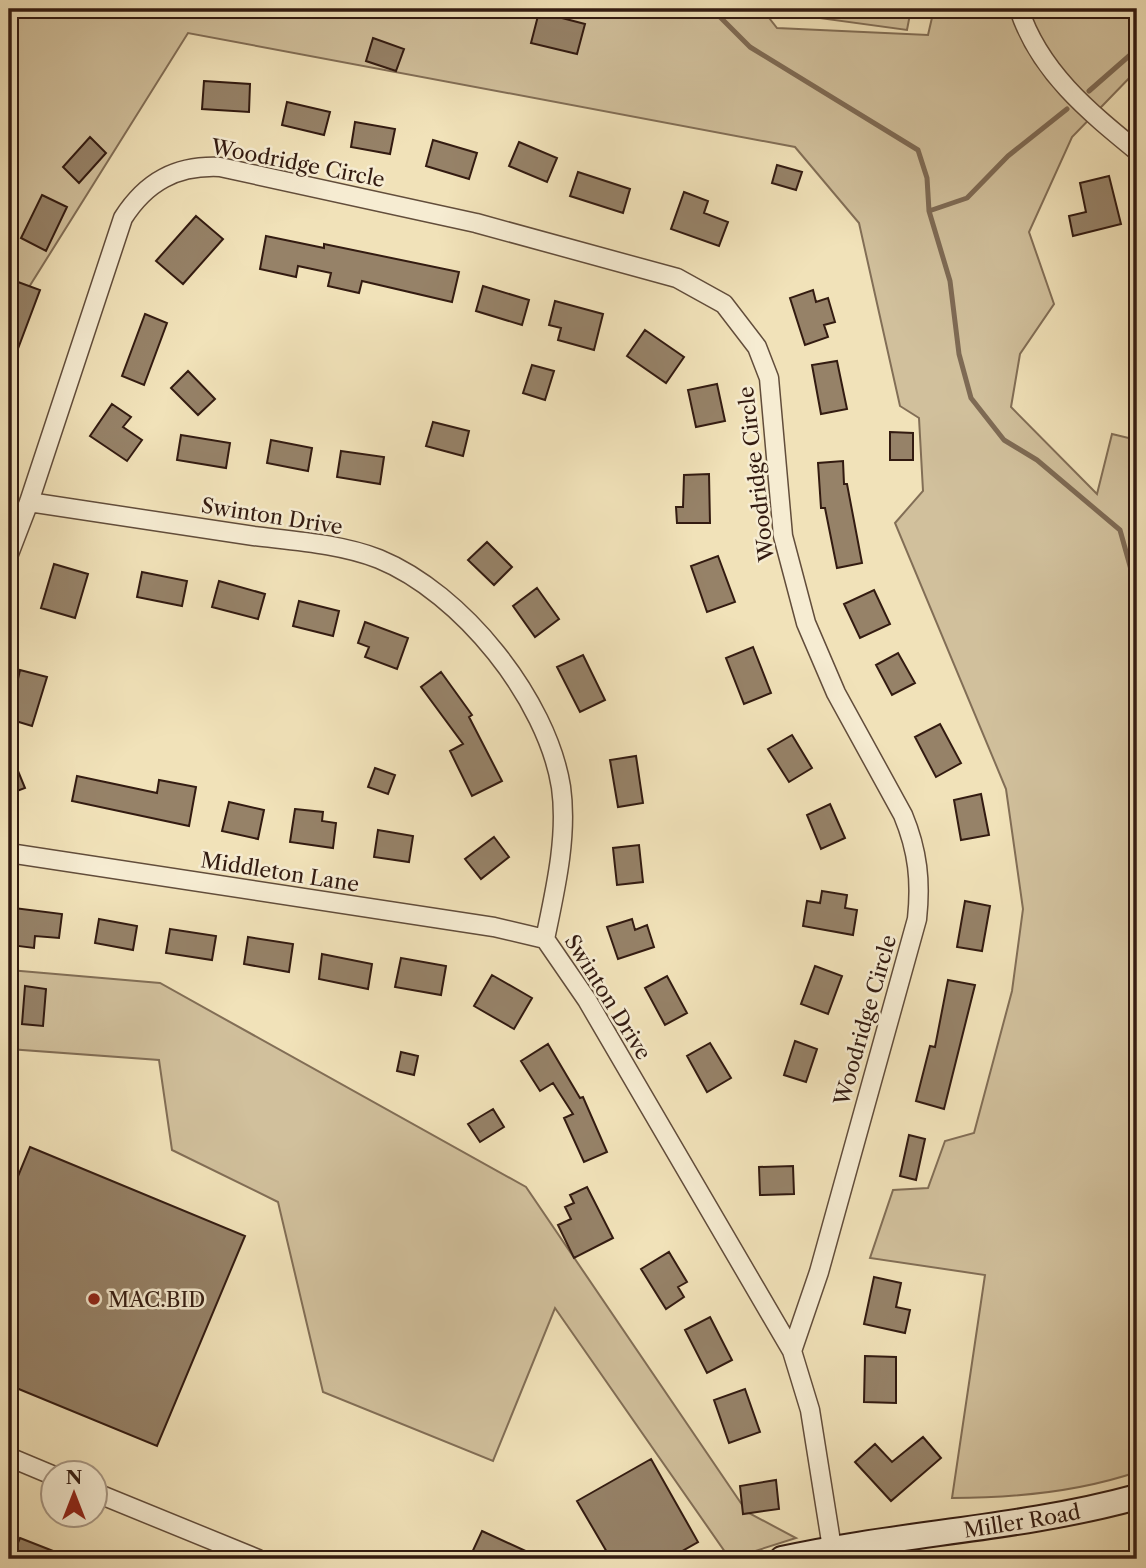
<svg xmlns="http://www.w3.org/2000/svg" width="1146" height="1568" font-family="'Libre Caslon Text',serif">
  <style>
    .green { fill: #d1c09c; stroke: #826e56; stroke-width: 2 }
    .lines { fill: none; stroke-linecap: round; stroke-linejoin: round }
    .stream { stroke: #7e6a54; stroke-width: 5 }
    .building { fill: #968268; stroke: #331b11; stroke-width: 2 }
    .street-casing { stroke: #624d3b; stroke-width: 21 }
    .secondary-casing { stroke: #331b11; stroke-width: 28 }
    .street { stroke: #f6ecd2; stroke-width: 18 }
    .secondary { stroke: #f6ecd2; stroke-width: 24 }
    .poi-dot { fill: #8f2418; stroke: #f6ecd2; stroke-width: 2.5 }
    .labels { text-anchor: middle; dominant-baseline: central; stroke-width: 5; stroke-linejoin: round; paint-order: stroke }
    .street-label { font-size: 21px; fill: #331b11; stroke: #f6ecd2 }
    .poi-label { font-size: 21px; fill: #331b11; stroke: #f6ecd2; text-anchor: start }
  </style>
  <rect width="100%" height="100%" fill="#f1e2b9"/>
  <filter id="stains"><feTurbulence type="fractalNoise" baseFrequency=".00286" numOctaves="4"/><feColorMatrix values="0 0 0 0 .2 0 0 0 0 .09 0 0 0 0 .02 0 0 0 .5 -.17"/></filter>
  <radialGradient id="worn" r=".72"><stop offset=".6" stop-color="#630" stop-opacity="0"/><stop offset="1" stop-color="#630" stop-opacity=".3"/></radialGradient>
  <!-- green -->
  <path class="green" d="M 9,9 L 762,9 L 777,28 L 928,35 L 934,9 L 1137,9 L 1137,70 L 1072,137 L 1029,232 L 1054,304 L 1020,354 L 1011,407 L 1097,494 L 1112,434 L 1137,440 L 1137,1472 C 1078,1492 1013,1498 952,1498 L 985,1275 L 870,1258 L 893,1190 L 928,1188 L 945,1141 L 974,1133 L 1012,991 L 1023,909 L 1006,789 L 895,523 L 923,491 L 919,418 L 900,406 L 859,223 L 795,147 L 188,33 L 9,319 Z
    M 791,9 L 911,9 L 907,30 L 790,14 Z
    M 9,970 L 160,983 L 526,1187 L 747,1512 L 796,1538 L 730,1559 L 555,1308 L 493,1461 L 323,1392 L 278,1202 L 172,1150 L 159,1060 L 9,1049 Z"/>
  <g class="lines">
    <!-- stream -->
    <path class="stream" d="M 712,9 L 750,47 L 918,150 L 927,178 L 929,211 L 950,281 L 959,354 L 971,398 L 1004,440 L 1037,460 L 1120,530 L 1137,591
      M 1089,91 L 1137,49
      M 929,211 L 967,198 L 1008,156 L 1067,109"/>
  </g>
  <!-- building -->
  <path class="building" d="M 539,12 L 585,24 L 577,54 L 531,43 Z
    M 373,38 L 404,49 L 396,71 L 366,61 Z
    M 204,81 L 250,84 L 249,112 L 202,109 Z
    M 287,102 L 330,112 L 324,135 L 282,125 Z
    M 355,122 L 395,129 L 390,154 L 351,147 Z
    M 90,137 L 106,153 L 79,183 L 63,167 Z
    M 433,140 L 477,153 L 469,179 L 426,166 Z
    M 519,142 L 557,158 L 547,182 L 509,166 Z
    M 777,165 L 802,172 L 796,190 L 772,183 Z
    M 578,172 L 630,189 L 623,213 L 570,196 Z
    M 1109,176 L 1121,224 L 1073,236 L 1069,216 L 1086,212 L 1080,183 Z
    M 684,192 L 708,201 L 704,213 L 728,222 L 719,246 L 671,229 Z
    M 42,195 L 67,207 L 46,251 L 21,238 Z
    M 196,216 L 223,239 L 183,284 L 156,261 Z
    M 266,236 L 324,248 L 324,244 L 459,272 L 452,302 L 362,281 L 359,293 L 328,286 L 331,273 L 298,266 L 296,277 L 260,269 Z
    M 18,282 L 40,290 L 10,370 L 9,306 Z
    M 483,286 L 529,300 L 522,325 L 476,311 Z
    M 813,290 L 816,302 L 828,298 L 835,322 L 824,325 L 828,337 L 805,345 L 790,298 Z
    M 555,301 L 603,314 L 594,350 L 558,340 L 561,328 L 549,325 Z
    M 145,314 L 167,323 L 144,385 L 122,376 Z
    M 645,330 L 684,357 L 666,383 L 627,356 Z
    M 837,361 L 847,409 L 821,414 L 812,365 Z
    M 532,365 L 554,371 L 545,400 L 523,393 Z
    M 188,371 L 215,399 L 198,415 L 171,388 Z
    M 717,384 L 725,421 L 696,427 L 688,390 Z
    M 112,404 L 131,417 L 123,427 L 142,440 L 127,461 L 90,436 Z
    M 433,422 L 469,431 L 463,456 L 426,446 Z
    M 890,432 L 913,433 L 913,460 L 890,460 Z
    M 181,435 L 230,443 L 226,468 L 177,460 Z
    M 271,440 L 312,448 L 308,471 L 267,463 Z
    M 341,451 L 384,457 L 380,484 L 337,477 Z
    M 843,461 L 844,484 L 847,484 L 862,563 L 837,568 L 825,508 L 821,508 L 818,463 Z
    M 709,474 L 710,523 L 677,523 L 676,507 L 683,507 L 684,475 Z
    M 487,542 L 512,567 L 494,585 L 468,560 Z
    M 718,556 L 735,602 L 707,612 L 691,566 Z
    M 54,564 L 88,574 L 75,618 L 41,608 Z
    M 142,572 L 187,581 L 182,606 L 137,597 Z
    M 219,581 L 265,594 L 258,619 L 212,607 Z
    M 537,588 L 559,619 L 535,637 L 513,606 Z
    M 874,590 L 890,624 L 860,638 L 844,604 Z
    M 299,601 L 339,611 L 333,636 L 293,626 Z
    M 365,622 L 408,638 L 397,669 L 365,657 L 369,647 L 358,643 Z
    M 753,647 L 771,693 L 744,704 L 726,658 Z
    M 898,653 L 915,683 L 892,695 L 876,665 Z
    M 583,655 L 605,700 L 580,712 L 557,667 Z
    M 20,670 L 47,677 L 32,726 L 9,719 Z
    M 441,672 L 472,715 L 469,717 L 502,781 L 472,796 L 450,751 L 463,744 L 421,687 Z
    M 940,724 L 961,763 L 936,777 L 915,737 Z
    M 792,735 L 812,768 L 789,782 L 768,749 Z
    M 9,749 L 25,788 L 9,794 Z
    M 636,756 L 643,803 L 618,807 L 610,760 Z
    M 375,768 L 395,775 L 388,794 L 368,787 Z
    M 77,776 L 157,793 L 159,780 L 196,787 L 189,826 L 72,801 Z
    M 981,794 L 989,835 L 961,840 L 954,800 Z
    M 229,802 L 264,810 L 258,839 L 222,831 Z
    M 830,804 L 845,838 L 821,849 L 807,815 Z
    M 295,809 L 323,812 L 322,821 L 336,823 L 333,848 L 290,842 Z
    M 378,830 L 413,836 L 409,862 L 374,857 Z
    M 494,837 L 509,857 L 481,879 L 465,859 Z
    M 639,845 L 643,882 L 617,885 L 613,848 Z
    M 822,891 L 847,895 L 845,908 L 857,910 L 853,935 L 803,926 L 807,901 L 820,903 Z
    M 965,901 L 990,906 L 982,951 L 957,947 Z
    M 14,908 L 62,914 L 59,938 L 35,936 L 34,948 L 10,945 Z
    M 99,919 L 137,926 L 133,950 L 95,943 Z
    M 632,919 L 635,930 L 647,925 L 654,947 L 618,959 L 607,927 Z
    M 170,929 L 216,936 L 212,960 L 166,953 Z
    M 248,937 L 293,944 L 289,972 L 244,964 Z
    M 322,954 L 372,964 L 368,989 L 319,979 Z
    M 401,958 L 446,966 L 441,995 L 395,987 Z
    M 815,966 L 842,976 L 828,1014 L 801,1004 Z
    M 492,975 L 532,998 L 514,1029 L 474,1006 Z
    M 667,976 L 687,1013 L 665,1025 L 645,988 Z
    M 948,980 L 975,985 L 944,1109 L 916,1101 L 930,1046 L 935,1047 Z
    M 25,986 L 46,989 L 43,1026 L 22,1024 Z
    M 795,1041 L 817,1049 L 806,1082 L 784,1075 Z
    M 710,1043 L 731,1078 L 707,1092 L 687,1056 Z
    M 548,1044 L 580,1098 L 583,1097 L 607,1152 L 584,1162 L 564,1118 L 573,1114 L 553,1083 L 540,1091 L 521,1061 Z
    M 401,1052 L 418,1056 L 414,1075 L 397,1071 Z
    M 493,1109 L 504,1127 L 480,1142 L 468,1124 Z
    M 909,1135 L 925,1139 L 916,1180 L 900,1176 Z
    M 30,1147 L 245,1236 L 157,1446 L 9,1385 L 9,1198 Z
    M 793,1166 L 794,1194 L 760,1195 L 759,1167 Z
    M 587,1187 L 613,1238 L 574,1258 L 558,1225 L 571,1219 L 565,1207 L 574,1203 L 570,1195 Z
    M 669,1252 L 687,1282 L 678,1287 L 684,1297 L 666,1309 L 641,1269 Z
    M 874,1277 L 901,1283 L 896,1307 L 910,1310 L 905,1333 L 864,1324 Z
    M 710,1317 L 732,1360 L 707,1373 L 685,1330 Z
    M 865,1356 L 896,1357 L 896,1403 L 864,1402 Z
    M 745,1389 L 760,1432 L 729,1443 L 714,1400 Z
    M 923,1437 L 941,1458 L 891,1501 L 855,1462 L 875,1444 L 892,1462 Z
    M 651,1459 L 698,1542 L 668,1559 L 611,1559 L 577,1501 Z
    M 776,1480 L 779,1509 L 743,1514 L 740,1486 Z
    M 482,1531 L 543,1559 L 469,1559 Z
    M 20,1538 L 71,1558 L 71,1559 L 11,1559 Z"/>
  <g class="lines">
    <defs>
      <path id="street" d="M 1019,9 C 1039,71 1088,111 1137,151
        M 29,502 C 104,513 179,524 254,536 C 295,541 341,544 379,559 C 462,593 547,699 561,787 C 568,836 555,891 545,939 L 587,1000 L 792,1351 L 810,1410 L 832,1548
        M 9,554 L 29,502 L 123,218 C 146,182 176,165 220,167 L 476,223 L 677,278 L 724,304 L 757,347 L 769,378 L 783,536 L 806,623 L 836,693 L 903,815 C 918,851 921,882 917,919 L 819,1272 L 792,1351
        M 9,853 L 494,927 L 545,939
        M 9,1457 L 52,1475
        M 94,1492 L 258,1559"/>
      <g id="secondary">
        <path id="s1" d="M 782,1559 C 899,1533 1021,1529 1137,1497"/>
      </g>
    </defs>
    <!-- street casing -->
    <use href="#street" class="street-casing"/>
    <!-- secondary casing -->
    <use href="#secondary" class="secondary-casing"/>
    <!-- street -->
    <use href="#street" class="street"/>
    <!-- secondary -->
    <use href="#secondary" class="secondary"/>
  </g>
  <!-- markers -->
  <circle class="poi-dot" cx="94" cy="1299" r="7"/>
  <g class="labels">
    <!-- street labels -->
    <g class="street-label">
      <text transform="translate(298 163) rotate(11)">Woodridge Circle</text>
      <text transform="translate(756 474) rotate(-97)">Woodridge Circle</text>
      <text transform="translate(272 516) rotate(9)">Swinton Drive</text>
      <text transform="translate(280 872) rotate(9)">Middleton Lane</text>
      <text transform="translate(608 997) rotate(58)">Swinton Drive</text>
      <text transform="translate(865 1020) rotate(-74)">Woodridge Circle</text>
      <text stroke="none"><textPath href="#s1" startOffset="243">Miller Road</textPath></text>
    </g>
    <!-- poi labels -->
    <g class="poi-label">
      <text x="108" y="1299">MAC.BID</text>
    </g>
  </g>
  <!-- margin -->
  <rect width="1146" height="1568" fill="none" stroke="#f1e2b9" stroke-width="35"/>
  <rect x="10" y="10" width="1125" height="1547" fill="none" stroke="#331b11" stroke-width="3.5"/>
  <rect x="18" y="18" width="1111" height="1533" fill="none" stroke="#331b11" stroke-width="2"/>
  <!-- north arrow -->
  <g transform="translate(74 1494)"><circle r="33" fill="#f6ecd2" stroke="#a89885" stroke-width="2"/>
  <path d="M0-5L12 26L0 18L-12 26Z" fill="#8f2418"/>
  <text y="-10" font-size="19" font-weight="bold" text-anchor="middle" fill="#331b11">N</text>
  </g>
  <rect width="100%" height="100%" filter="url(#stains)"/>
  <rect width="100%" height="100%" fill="url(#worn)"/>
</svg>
